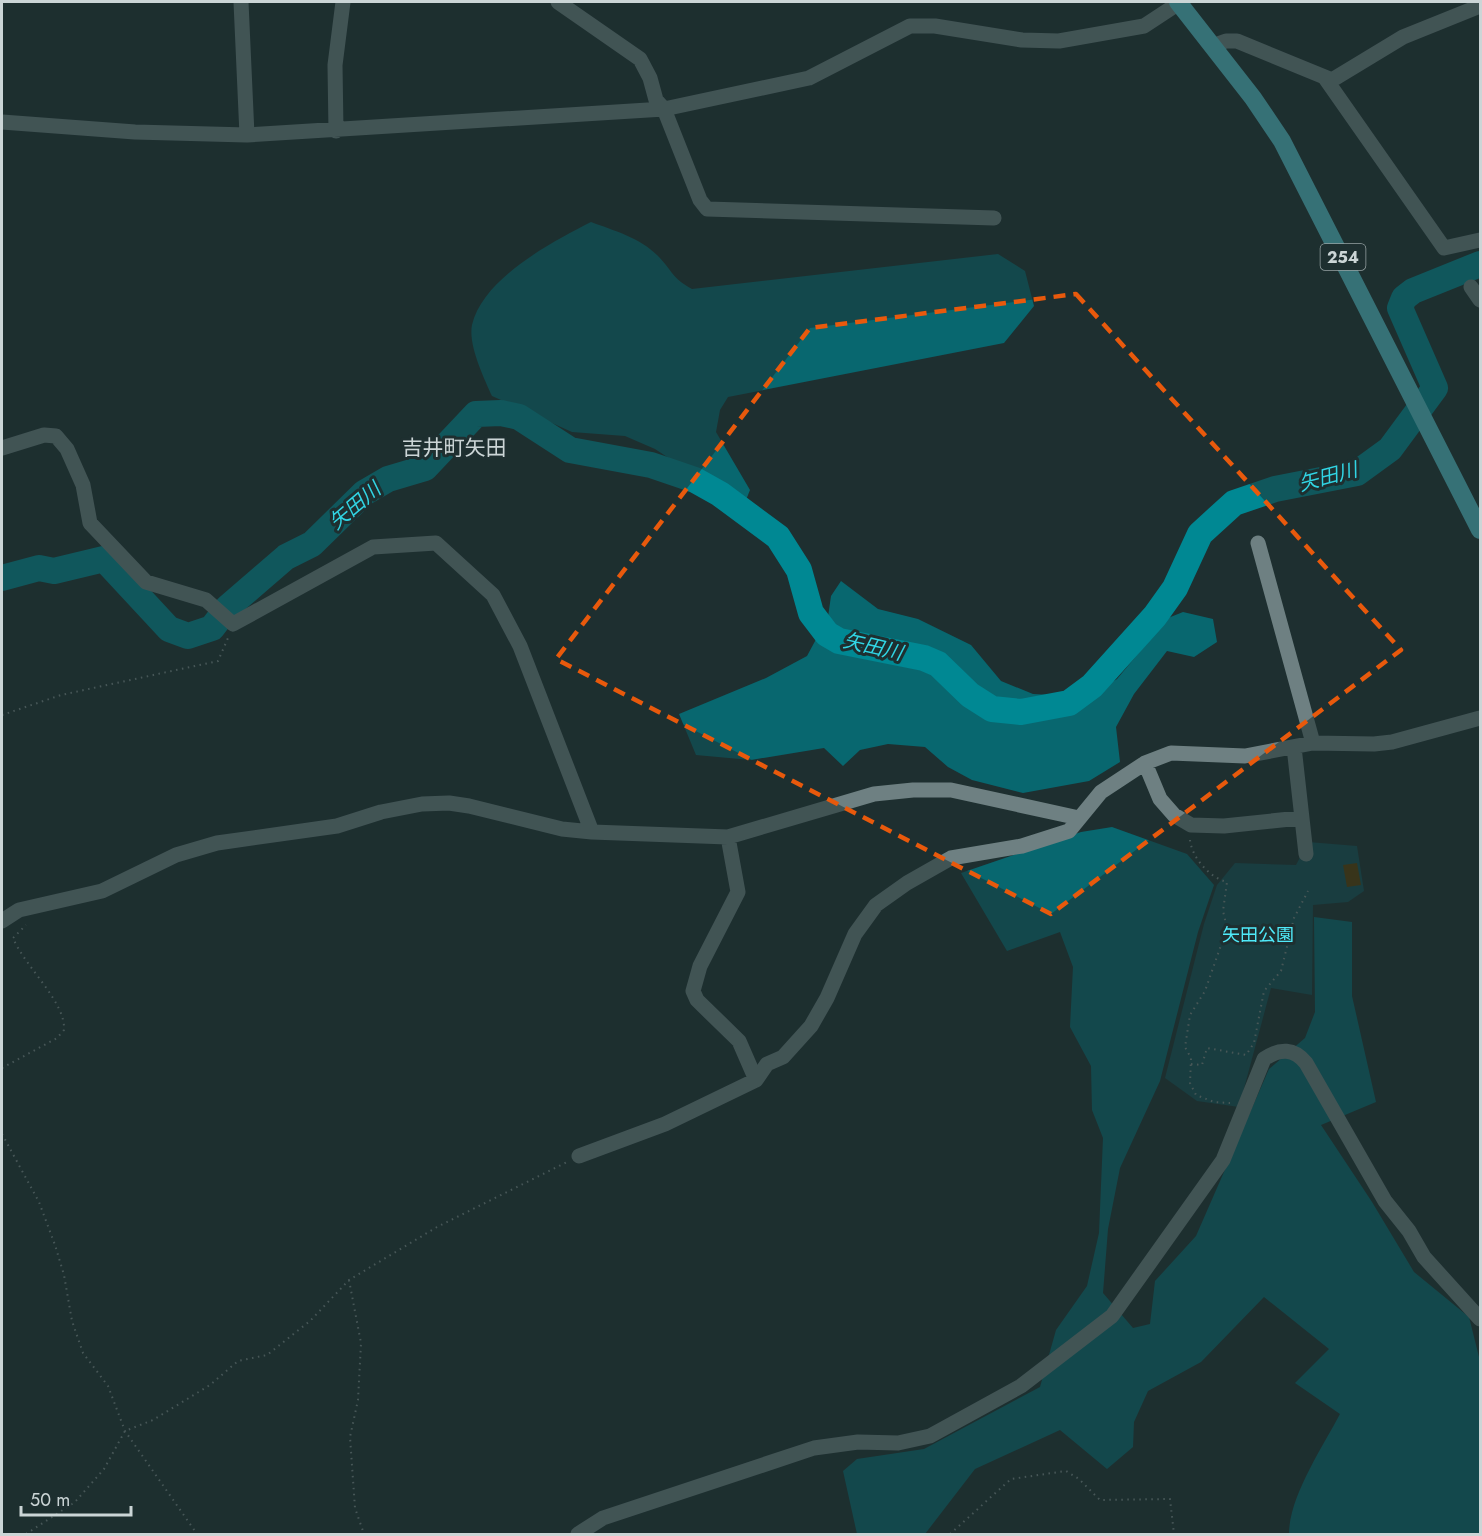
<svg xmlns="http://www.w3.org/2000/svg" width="1482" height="1536" font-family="Jost,'Noto Sans JP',sans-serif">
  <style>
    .green { fill: #154e54 }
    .forest { fill: #08676f }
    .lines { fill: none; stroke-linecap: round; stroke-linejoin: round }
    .river { stroke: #008893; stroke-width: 26 }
    .building { fill: #5a3b02 }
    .path { stroke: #7a8788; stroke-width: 2; stroke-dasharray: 1.5 4.5; stroke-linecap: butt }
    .minor { stroke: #6e8082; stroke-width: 15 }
    .highway { stroke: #56c0cc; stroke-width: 18 }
    .marked { fill: none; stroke: #e8590c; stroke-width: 4.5; stroke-dasharray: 12 8; stroke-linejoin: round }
    .labels { text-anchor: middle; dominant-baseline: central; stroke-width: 6; stroke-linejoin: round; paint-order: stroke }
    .shield { fill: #1e2f30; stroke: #97a3a4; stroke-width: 1.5 }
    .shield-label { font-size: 16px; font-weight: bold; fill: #cbd5d6 }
    .park-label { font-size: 18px; fill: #4feaf9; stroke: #1e2f30 }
    .water-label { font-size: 20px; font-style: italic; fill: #31d5e4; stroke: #1e2f30 }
    .quarter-label { font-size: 21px; fill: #cbd5d6; stroke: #1e2f30 }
  </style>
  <rect width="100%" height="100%" fill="#1e2f30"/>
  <!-- green -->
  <path class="green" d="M 1308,842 L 1357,846 L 1364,891 L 1348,902 L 1313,905 L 1312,995 L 1271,988 L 1239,1107 L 1197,1101 L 1165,1078 L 1204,924 L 1217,885 L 1235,863 L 1296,865 Z"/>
  <!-- forest -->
  <path class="forest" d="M 591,222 C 615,231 641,238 659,257 C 673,272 672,278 692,289 L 998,254 L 1025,271 L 1034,306 L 1004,343 L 728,397 L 720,410 L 716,432 L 750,490 L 744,505 L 727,509 L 706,498 L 684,468 L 655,449 L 625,436 L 572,432 L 492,396 C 484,378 468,345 472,325 C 483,278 552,242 591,222 Z
    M 841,581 L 878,609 L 918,619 L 971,645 L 1001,681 L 1033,694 L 1089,697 L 1117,679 L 1168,618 L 1183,612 L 1213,619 L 1217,642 L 1194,657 L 1167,651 L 1134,694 L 1116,727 L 1120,762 L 1089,781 L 1023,793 L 972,780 L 948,767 L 925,747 L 888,744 L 860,750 L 843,766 L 824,748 L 751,760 L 696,755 L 679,714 L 766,678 L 807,656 L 828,617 L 831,596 Z
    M 1112,827 L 1187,854 L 1214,885 L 1198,932 L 1160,1081 L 1120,1168 L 1108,1229 L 1103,1293 L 1133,1328 L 1150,1324 L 1155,1281 L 1196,1236 L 1269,1069 L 1305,1038 L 1315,1012 L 1314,917 L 1352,922 L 1352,996 L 1376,1102 L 1321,1125 L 1372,1202 L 1414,1272 L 1469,1317 L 1480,1361 L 1480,1534 L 1289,1534 C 1289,1497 1322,1448 1340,1414 L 1295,1383 L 1329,1349 L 1264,1297 L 1201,1362 L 1148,1391 L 1134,1422 L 1133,1447 L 1107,1469 L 1060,1430 L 975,1469 L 925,1534 L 857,1534 L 843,1471 L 857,1459 L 924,1449 L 1040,1387 L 1056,1330 L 1087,1286 L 1099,1233 L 1103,1138 L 1092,1110 L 1091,1066 L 1070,1027 L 1073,967 L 1060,932 L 1007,951 L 961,873 L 1081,832 Z"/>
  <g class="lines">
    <!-- river -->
    <path class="river" d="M 2,578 L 39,568 L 54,571 L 104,559 L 169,629 L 188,636 L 212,628 L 228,607 L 286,557 L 312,544 L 364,493 L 388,479 L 425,468 L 476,414 L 501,413 L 519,417 L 570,450 L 651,465 L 695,480 L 720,494 L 778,537 L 799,570 L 811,613 L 827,634 L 839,641 L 924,658 L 938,664 L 970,695 L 992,709 L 1021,712 L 1069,703 L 1092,686 L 1155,616 L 1175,588 L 1200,534 L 1234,503 L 1275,489 L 1357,473 L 1390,449 L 1435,388 L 1400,308 L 1404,298 L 1413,291 L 1480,264"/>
  </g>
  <!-- building -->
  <path class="building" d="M 1357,863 L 1361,885 L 1347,887 L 1343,865 Z"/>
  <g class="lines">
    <!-- path -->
    <path class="path" d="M 2,715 L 61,695 L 218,661 L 228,638
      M 1190,840 C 1192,858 1210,878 1227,882 L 1223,911 L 1227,928 L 1205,991 L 1190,1015 L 1185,1047 L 1191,1058 L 1190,1083 L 1196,1095 L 1214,1102 L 1230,1103
      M 1191,1064 L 1202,1065 L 1207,1048 L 1246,1055 L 1254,1043 L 1264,991 L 1281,971 L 1294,918 L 1308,891
      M 2,1068 L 57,1038 L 64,1030 C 66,1002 25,967 13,938 L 26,925
      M 2,1134 L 39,1202 L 55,1245 L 64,1275 L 72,1321 L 83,1353 L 108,1386 L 125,1431 L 197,1534
      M 349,1280 L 361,1343 L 358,1400 L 350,1437 L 355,1508 L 364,1534
      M 26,1534 L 75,1502 L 104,1469 L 125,1431 L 153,1420 L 210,1385 L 238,1361 L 267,1355 L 310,1321 L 349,1280 L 437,1227 L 567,1162
      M 950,1534 L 1011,1479 L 1066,1471 L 1079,1479 L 1100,1500 L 1170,1499 L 1174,1534"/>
    <!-- minor -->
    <path class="minor" d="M 241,2 L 247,135
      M 558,2 L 640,59 L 650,78 L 656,100 L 664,109 L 700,200 L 707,209 L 994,218
      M 1212,46 L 1226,41 L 1237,41 L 1332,80 L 1403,37 L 1480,6
      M 1325,78 L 1444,248 L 1480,240
      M 2,122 L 135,132 L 247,135 L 664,109 L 809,78 L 910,26 L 935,26 L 1022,40 L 1059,41 L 1144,26 L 1179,3
      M 336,131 L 335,65 L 343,2
      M 1471,287 L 1480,300
      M 2,448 L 44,435 L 56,436 L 67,449 L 83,485 L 90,523 L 146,582 L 206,600 L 233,624 L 373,547 L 436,543 L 493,595 L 520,646 L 592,832
      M 1258,543 L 1313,743
      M 1294,747 L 1306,854
      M 1145,763 L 1160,799 L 1174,815 L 1191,825 L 1224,826 L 1300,818
      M 728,837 L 738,892 L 700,966 L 693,991 L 697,1000 L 739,1041 L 756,1080
      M 2,921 L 19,910 L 102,891 L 176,855 L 217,843 L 337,826 L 381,812 L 422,804 L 449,803 L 469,806 L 562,829 L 592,832 L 728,837 L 874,794 L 913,790 L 951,790 L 1079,818
      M 579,1156 L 665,1124 L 756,1080 L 767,1064 L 783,1057 L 811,1026 L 827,998 L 855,934 L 876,905 L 907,883 L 951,858 L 1022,846 L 1069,831 L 1101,792 L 1145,763 L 1171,753 L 1245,756 L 1313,743 L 1374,744 L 1392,742 L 1480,718
      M 578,1534 L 603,1518 L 814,1448 L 858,1442 L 898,1443 L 930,1436 L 1021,1386 L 1112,1316 L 1223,1160 L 1264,1059 C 1280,1048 1294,1048 1306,1063 L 1385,1201 L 1409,1231 L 1424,1257 L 1480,1319"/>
    <!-- highway -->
    <path class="highway" d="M 1178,2 L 1253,98 L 1282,141 L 1480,530"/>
  </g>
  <!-- marked area -->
  <path d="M0 0H1482V1536H0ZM 1076,294 L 1401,650 L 1051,914 L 556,659 L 810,328 Z" fill="#1e2f30" fill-opacity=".55" fill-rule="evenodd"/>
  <path class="marked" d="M 1076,294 L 1401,650 L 1051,914 L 556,659 L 810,328 Z"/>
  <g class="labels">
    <!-- shield labels -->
    <rect class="shield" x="1320.5" y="244" width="45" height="26" rx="4.5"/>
    <g class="shield-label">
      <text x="1343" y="257">254</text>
    </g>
    <!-- park labels -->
    <g class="park-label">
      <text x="1258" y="935">矢田公園</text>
    </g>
    <!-- water labels -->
    <g class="water-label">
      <text transform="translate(1328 477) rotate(-15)">矢田川</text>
      <text transform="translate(355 506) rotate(-40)">矢田川</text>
      <text transform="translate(873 647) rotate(13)">矢田川</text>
    </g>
    <!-- quarter labels -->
    <g class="quarter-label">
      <text x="454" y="448">吉井町矢田</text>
    </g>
  </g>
  <!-- border -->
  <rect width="1482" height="1536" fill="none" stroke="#cbd5d6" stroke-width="6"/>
  <!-- scale -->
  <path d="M21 1506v9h110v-9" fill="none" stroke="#cbd5d6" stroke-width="3"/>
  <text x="30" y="1506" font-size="18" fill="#cbd5d6" stroke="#1e2f30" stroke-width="4.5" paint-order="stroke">50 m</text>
</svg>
